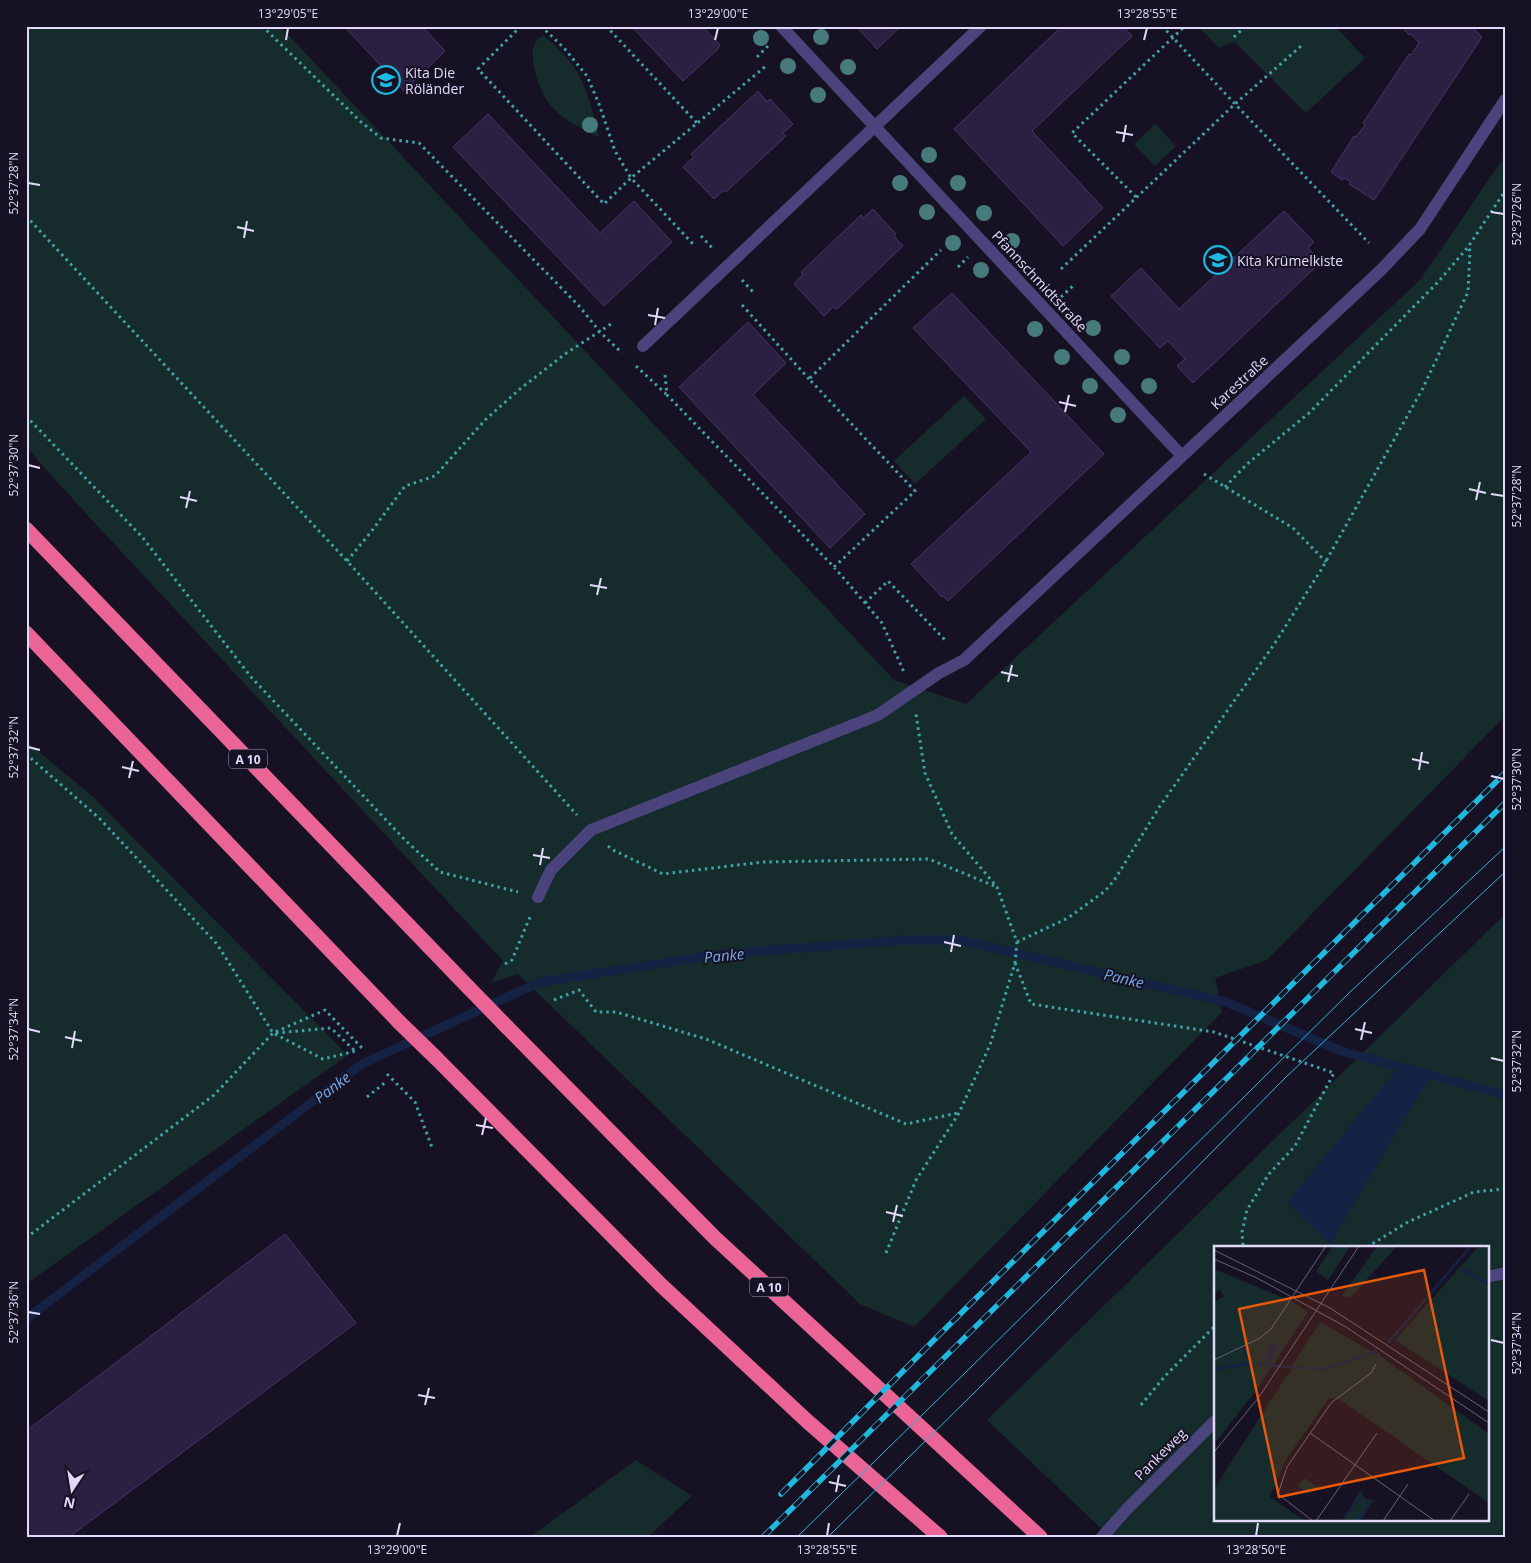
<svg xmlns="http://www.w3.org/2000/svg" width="1531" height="1563" font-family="'Open Sans',sans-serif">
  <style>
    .green { fill: #162b2c; fill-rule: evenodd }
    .water { fill: #152244 }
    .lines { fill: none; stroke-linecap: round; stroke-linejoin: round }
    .stream { stroke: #152244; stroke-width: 9 }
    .building { fill: #2b2042; stroke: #45356a }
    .path { stroke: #40a3a7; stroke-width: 3; stroke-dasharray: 2.5 4; stroke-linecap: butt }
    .minor { stroke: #4b437c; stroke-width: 12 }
    .highway { stroke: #ea6496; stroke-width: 15 }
    .tram { stroke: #1fb9e0; stroke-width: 1 }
    .rail-casing { stroke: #1fb9e0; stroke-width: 5.5 }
    .rail { stroke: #171223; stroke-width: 4; stroke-dasharray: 11; stroke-linecap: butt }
    .highway-bridge { stroke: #ea6496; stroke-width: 15 }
    .tree { fill: #477a7a }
    .ticks { fill: none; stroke: #e0d9fa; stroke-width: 2 }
    .labels { text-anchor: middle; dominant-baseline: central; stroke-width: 4; stroke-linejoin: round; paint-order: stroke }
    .shield { fill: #171223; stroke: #a49dba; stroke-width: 1 }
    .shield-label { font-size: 12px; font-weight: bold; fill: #e0d9fa }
    .poi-label { font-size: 14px; fill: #e0d9fa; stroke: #171223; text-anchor: start }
    .street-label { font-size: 14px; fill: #e0d9fa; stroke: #171223 }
    .water-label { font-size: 15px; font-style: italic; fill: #75a9ec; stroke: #171223 }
    .inset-river { fill: none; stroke: #152244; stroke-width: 2.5 }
    .inset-road { fill: none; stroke: #676279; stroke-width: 1 }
    .view { fill: #e8590c; fill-opacity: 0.15; stroke: #e8590c; stroke-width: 2.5 }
    .inset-edge { fill: none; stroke: #e0d9fa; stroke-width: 2.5 }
    .neatline { fill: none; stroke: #e0d9fa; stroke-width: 2 }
    .ticks-label { font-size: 12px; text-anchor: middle; fill: #e0d9fa }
  </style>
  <rect width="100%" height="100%" fill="#171223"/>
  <!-- green -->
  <path class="green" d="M 26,26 L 280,26 L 894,680 L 966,704 L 1420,280 L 1505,156 L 1505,716 L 1267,960 L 1215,978 L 1222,1012 L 914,1327 L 860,1304 L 518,974 L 491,983 L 503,961 L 91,519 L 26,447 Z
    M 1198,26 L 1335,26 L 1365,58 L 1306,113 L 1234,41 L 1219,48 Z
    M 543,35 C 582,66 588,90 599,137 C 582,129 566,122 553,108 C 541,97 527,58 535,43 C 536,40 541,37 543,35 Z
    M 1155,124 L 1176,146 L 1155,166 L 1134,144 Z
    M 964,396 L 986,419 L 915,484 L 894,461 Z
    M 26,741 L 92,796 L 348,1055 L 26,1284 Z
    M 1505,914 L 1505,1537 L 1110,1537 L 987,1420 ZM 1215,1247 L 1487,1247 L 1487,1519 L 1215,1519 Z
    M 636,1460 L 692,1496 L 648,1537 L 530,1537 Z"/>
  <!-- water -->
  <path class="water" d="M 1399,1067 L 1430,1076 L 1330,1244 L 1287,1202 Z"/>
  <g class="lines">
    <!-- stream -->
    <path class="stream" d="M 26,1319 L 362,1064 L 540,982 L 722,954 L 903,940 L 960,940 L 1226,1002 L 1341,1051 L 1505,1095"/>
  </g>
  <!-- building -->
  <path class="building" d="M 344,26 L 422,26 L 445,51 L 404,91 Z
    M 631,26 L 702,26 L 720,45 L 717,50 L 683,81 Z
    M 856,26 L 901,26 L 877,49 Z
    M 1062,26 L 1123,26 L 1132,36 L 1032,131 L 1103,208 L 1063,246 L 954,129 Z
    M 1401,26 L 1471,26 L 1482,37 L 1374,200 L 1349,184 L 1351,182 L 1344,178 L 1342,180 L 1331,172 L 1354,136 L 1356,137 L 1365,125 L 1363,123 L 1409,54 L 1411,55 L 1419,43 L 1411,34 L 1409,35 Z
    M 758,91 L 767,102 L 770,99 L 793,124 L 783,133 L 786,136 L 726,192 L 724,190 L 714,199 L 683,167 L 694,157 L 691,154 Z
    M 488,114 L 600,233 L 634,201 L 672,242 L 604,306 L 453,147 Z
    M 873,209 L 896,234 L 894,236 L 903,246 L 837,309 L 833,307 L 824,316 L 794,284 L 803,274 L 801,272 L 861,215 L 863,218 Z
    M 1284,211 L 1314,242 L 1308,248 L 1321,262 L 1193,383 L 1177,366 L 1185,359 L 1168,341 L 1160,348 L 1111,296 L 1141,268 L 1179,309 Z
    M 952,293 L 1104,454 L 948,601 L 943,596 L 942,597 L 911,564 L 1031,452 L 913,328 Z
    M 748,322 L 786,363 L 753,395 L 865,514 L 830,548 L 679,387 Z
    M 285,1234 L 356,1323 L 69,1537 L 26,1537 L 26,1431 Z"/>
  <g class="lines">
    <!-- path -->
    <path class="path" d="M 262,26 L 361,122 L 381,138 L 419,143 L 580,307 L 600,332 L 622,353
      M 521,26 L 478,69 L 604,204 L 631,178 L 693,244
      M 541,26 L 564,48 L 587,76 L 599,104 L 615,151 L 631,178 L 766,66
      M 606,26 L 697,123
      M 1162,26 L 1235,104 L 1369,243
      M 1234,37 L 1246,26
      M 757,57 L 769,45
      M 1136,197 L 1072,133 L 1185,26
      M 26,216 L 347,561 L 577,815
      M 701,236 L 714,250
      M 958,267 L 968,257
      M 1061,269 L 1235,104 L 1301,46
      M 742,280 L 754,293
      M 1061,297 L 1075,284
      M 742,305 L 809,379
      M 636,366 L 666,394
      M 665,375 L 667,395 L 834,567 L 865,603 L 882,623 L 904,672
      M 26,416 L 143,538 L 251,677 L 405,840 L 440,872 L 518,892
      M 1204,474 L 1293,528 L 1326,562
      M 1225,487 L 1247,464 L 1309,413 L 1439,281 L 1468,247 L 1505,191
      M 347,561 L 371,532 L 405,486 L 435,476 L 485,420 L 520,389 L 565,354 L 611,324
      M 834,567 L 915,491 L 809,379 L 941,250
      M 865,603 L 888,581 L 946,641
      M 26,754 L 99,818 L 217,944 L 273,1033 L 323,1059 L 356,1051
      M 608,846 L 613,850 L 663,874 L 763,862 L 929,859 L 997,887
      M 1017,942 L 1068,918 L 1105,891 L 1115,879 L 1160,806 L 1275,643 L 1321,570 L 1423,388 L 1468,292 L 1470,251 L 1468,247
      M 1015,963 L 1031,1004 L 1214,1032 L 1334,1073 L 1295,1146 L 1268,1175 L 1247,1210 L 1242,1232 L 1243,1247
      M 505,964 L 512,960 L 530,917
      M 554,1000 L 579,990 L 596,1012 L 616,1012 L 706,1039 L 906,1124 L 958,1113
      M 276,1033 L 331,1028 L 355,1051
      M 387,1074 L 415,1102 L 433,1150
      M 367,1097 L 387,1081
      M 26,1238 L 214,1095 L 273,1033 L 325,1010 L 362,1048
      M 1367,1247 L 1408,1222 L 1474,1192 L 1505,1189
      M 886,1253 L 916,1180 L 959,1113 L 990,1045 L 1015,963 L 1017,942 L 997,887 L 952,834 L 925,773 L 916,714
      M 1141,1405 L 1165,1376 L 1215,1326"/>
    <!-- minor -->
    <path class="minor" d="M 781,26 L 1182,456
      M 643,346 L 981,26
      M 538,897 L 551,870 L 591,830 L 878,715 L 939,673 L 964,660 L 1381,270 L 1420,229 L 1505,100
      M 1487,1277 L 1505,1273
      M 1102,1537 L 1127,1509 L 1215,1421"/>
    <!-- highway -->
    <path class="highway" d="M 26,529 L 469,988
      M 26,633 L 399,1022
      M 507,1027 L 715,1238 L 1040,1537
      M 436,1058 L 661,1285 L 807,1421 L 940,1537"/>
    <!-- tram -->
    <path class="tram" d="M 797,1537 L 966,1372 L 1349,993 L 1505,847
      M 828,1537 L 981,1386 L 1286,1077 L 1505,872"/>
    <defs>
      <path id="rail" d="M 781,1494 L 934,1340 L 1505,773
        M 763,1537 L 1505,803"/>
    </defs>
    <!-- rail casing -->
    <use href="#rail" class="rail-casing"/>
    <!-- rail -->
    <use href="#rail" class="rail"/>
    <!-- highway-bridge -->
    <path class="highway-bridge" d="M 469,988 L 507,1027
      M 399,1022 L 436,1058"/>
  </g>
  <!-- trees -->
  <g class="tree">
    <circle cx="821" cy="37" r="8"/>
    <circle cx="761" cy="38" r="8"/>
    <circle cx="788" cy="66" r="8"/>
    <circle cx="848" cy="67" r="8"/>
    <circle cx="818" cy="95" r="8"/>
    <circle cx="590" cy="125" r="8"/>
    <circle cx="929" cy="155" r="8"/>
    <circle cx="900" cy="183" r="8"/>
    <circle cx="958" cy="183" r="8"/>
    <circle cx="927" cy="212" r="8"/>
    <circle cx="984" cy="213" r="8"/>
    <circle cx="1012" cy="241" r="8"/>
    <circle cx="953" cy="243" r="8"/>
    <circle cx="981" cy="270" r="8"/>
    <circle cx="1093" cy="328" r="8"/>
    <circle cx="1035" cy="329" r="8"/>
    <circle cx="1062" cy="357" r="8"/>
    <circle cx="1122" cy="357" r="8"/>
    <circle cx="1090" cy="386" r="8"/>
    <circle cx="1149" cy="386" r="8"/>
    <circle cx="1118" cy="415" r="8"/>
  </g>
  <!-- ticks -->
  <path class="ticks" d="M 286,40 L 288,28M 715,40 L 718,28M 1144,40 L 1147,28M 1116,132 L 1133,135M 1123,142 L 1126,125M 28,183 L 40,185M 1491,212 L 1504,214M 237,227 L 254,231M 244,238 L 247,221M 648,315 L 665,318M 655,325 L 658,308M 1059,402 L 1076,406M 1065,412 L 1069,395M 28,465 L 40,468M 1469,489 L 1486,493M 1491,494 L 1504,496M 180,497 L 197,501M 1476,500 L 1480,482M 186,508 L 190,491M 590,585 L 607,588M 597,595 L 601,578M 1001,672 L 1018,676M 1008,682 L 1012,665M 28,747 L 40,750M 1412,759 L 1429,763M 122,767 L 139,771M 1419,770 L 1422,752M 1491,776 L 1504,779M 129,778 L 133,761M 533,855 L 550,858M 540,865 L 543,848M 944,942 L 961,946M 951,952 L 954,935M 28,1029 L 40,1032M 1355,1029 L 1372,1033M 65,1037 L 82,1041M 1361,1040 L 1365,1022M 72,1048 L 75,1031M 1491,1058 L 1504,1061M 476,1125 L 493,1128M 482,1135 L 486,1118M 886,1212 L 903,1216M 893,1222 L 897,1205M 28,1312 L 40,1314M 1491,1340 L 1504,1343M 418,1395 L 435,1398M 425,1405 L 429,1388M 829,1482 L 846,1486M 836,1492 L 839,1475M 397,1536 L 400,1523M 827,1536 L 829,1523M 1256,1536 L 1258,1523"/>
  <!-- icons -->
  <defs>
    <symbol id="school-ring" viewBox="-11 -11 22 22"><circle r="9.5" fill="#171223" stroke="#1fb9e0" stroke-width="1.5"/><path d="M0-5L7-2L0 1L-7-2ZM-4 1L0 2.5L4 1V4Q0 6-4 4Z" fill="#1fb9e0"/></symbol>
  </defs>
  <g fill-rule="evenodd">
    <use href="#school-ring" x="370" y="64" width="32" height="32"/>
    <use href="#school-ring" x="1202" y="244" width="32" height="32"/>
  </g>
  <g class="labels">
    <!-- shield labels -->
    <g class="shield">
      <rect x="229" y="749.5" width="38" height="19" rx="4"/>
      <rect x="750" y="1277.5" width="38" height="19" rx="4"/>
    </g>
    <g class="shield-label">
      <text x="248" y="759">A 10</text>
      <text x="769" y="1287">A 10</text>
    </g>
    <!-- poi labels -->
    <g class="poi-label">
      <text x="405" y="72">Kita Die<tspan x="405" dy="16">Röländer</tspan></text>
      <text x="1237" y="260">Kita Krümelkiste</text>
    </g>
    <!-- street labels -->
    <g class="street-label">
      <text transform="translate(1040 281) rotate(47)">Pfannschmidtstraße</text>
      <text transform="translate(1239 382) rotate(-43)">Karestraße</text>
      <text transform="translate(1160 1454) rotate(-45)">Pankeweg</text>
    </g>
    <!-- water labels -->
    <g class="water-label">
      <text transform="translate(724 955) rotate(-6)">Panke</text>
      <text transform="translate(1124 978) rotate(13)">Panke</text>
      <text transform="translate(332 1087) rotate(-37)">Panke</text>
    </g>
  </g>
  <!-- overview -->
  <g transform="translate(1214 1246)">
    <rect width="275" height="275" fill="#171223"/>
    <path d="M 119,0 L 136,0 L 114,34 L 102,25 ZM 163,0 L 183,0 L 136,52 L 128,50 ZM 265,0 L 275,0 L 275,155 L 181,94 ZM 0,23 L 75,54 L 94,66 L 44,142 L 0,198 L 0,56 L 10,50 L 6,44 L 0,47 ZM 106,76 L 162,108 L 165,106 L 165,109 L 275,188 L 275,257 L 125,153 L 115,152 L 71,215 L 56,251 L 91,275 L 0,275 L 0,243 L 73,129 L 78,125 L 77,121 ZM 90,232 L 100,239 L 105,240 L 95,248 L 84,240 ZM 146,245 L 152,253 L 160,254 L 146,275 L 129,273 Z" fill="#162b2c"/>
    <path d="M 58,96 L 64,100 L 54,119 L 50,119 Z" fill="#152244"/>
    <path class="inset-river" d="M 247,22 L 275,39M 174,97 L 257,0M 0,123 L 35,118 L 110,123 L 163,105M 132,270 L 146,250M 143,275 L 156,256"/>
    <path class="inset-road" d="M 0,4 L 116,62 L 275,166M 0,13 L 43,32 L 132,81 L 275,177M 0,114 L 46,92 L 57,83 L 112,0M 96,187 L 221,275M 0,206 L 45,151 L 145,0M 99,275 L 64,248 L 73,221 L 117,157 L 157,127 L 162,118M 102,275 L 163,187M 169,275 L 194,238M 236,275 L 255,248"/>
    <path class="view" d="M 210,24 L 250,212 L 65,251 L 25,63 Z"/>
    <rect width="275" height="275" class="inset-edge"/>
  </g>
  <!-- border -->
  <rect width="1531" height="1563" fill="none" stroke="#171223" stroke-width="55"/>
  <!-- north arrow -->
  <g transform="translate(72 1490) rotate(192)" stroke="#171223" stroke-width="4" paint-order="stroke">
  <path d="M0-4L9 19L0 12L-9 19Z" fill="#e0d9fa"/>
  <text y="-8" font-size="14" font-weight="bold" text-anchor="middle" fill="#e0d9fa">N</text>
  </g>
  <rect x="28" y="28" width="1476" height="1508" class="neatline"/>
  <g class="ticks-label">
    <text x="288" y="18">13°29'05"E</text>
    <text x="718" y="18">13°29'00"E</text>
    <text x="1147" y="18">13°28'55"E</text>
    <text transform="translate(14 183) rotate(-90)" y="4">52°37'28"N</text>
    <text transform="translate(1517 214) rotate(-90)" y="4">52°37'26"N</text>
    <text transform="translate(14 465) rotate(-90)" y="4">52°37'30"N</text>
    <text transform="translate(1517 496) rotate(-90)" y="4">52°37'28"N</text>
    <text transform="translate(14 747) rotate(-90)" y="4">52°37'32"N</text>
    <text transform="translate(1517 779) rotate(-90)" y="4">52°37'30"N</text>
    <text transform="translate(14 1029) rotate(-90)" y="4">52°37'34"N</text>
    <text transform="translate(1517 1061) rotate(-90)" y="4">52°37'32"N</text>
    <text transform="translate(14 1312) rotate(-90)" y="4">52°37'36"N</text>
    <text transform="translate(1517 1343) rotate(-90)" y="4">52°37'34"N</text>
    <text x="397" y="1554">13°29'00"E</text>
    <text x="827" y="1554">13°28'55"E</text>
    <text x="1256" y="1554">13°28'50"E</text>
  </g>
</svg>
